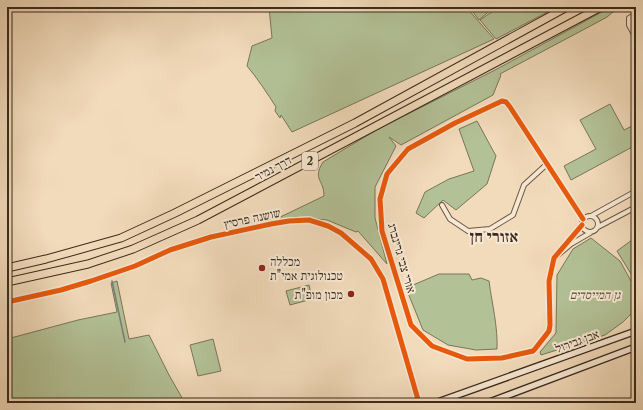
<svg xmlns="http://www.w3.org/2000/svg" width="643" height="410" font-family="'Libre Caslon Text','Frank Ruhl Libre',serif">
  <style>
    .green { fill: #b3c196; stroke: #777659 }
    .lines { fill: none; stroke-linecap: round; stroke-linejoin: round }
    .stream { stroke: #797f7c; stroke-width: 1.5 }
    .street-casing { stroke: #695644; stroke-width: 6 }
    .secondary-casing { stroke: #3b2a1c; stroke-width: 8 }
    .highway-casing { stroke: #3b2a1c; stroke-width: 9 }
    .street { stroke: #f7e8d3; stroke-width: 4 }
    .secondary { stroke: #f7e8d3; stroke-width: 5.5 }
    .highway { stroke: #f2dbbb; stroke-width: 7 }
    .cycleway-casing { stroke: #f7e8d3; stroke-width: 8 }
    .cycleway { stroke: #e8590c; stroke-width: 5 }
    .poi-dot { fill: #8f2418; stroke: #f7e8d3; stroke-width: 1.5 }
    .labels { text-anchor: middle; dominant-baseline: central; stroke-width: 4; stroke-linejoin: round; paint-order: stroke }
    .shield { fill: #f7e8d3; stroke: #736353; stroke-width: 1 }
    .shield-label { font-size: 11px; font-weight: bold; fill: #3b2a1c }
    .street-label { font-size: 12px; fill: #3b2a1c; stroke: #f7e8d3 }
    .poi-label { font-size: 12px; fill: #3b2a1c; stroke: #f7e8d3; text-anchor: start }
    .park-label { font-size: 12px; font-style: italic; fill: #59503a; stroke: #f7e8d3 }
    .district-label { font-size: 16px; font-weight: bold; fill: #3b2a1c; stroke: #f7e8d3 }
  </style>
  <rect width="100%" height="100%" fill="#f2dbbb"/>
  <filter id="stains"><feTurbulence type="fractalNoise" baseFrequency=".005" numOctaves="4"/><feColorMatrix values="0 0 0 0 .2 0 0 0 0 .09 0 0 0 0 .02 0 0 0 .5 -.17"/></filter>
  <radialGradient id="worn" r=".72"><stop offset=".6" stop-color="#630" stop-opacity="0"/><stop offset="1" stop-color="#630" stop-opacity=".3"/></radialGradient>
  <!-- green -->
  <path class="green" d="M 269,7 L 466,7 L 494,39 L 292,132 L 281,115 L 280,118 L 275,111 L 276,107 C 267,93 258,79 247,66 L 252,46 L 272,38 Z
    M 469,7 L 494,7 L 479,20 Z
    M 499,7 L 557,7 L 496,39 L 480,20 Z
    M 611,7 L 619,7 L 607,17 L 596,23 L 500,74 L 501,75 L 493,95 L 401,145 L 389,137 L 396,146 L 375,187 L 375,218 L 387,264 L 358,231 L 356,232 L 327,220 L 295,217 L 272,221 L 324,196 C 324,179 312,180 323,162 L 378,129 L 497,69 Z
    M 610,104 L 624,130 L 636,124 L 636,145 L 571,180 L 564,166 L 596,149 L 580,120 Z
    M 477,121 L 496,156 L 487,184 L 456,210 L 443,200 L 424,218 L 416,213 L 425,192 L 449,179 L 474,171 L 459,129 Z
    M 636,237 L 636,282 L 617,251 Z
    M 591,238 L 620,261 L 636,290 L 636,309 L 623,322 L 605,335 L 541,355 L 540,352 L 556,333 L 557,275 L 573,249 Z
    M 439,274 L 469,274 L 472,280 L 481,278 L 489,281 C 492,304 498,327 497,349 L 476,350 L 448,345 L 423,330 L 406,288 Z
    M 117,281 L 129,339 L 149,335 L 169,375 L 185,403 L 7,403 L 7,339 L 78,320 L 117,312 L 111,283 Z
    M 309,285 L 312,299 L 290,305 L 286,291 Z
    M 213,339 L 221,371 L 198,376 L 190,345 Z"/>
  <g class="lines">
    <!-- stream -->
    <path class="stream" d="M 112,281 L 125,342"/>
    <defs>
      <path id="street" d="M 636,14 L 629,18 L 629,25 L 636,38
        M 442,205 L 450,219 L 468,231 L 490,229 L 513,215 L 524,185 L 547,164
        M582 224a8 8 0 1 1 16 0a8 8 0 1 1-16 0Z
        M 591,216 L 636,191
        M 582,225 L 554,258 L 549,281 L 550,325 L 549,331 L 535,349 L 533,351 L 502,358 L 467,359 L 432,346 L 411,325 L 382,231 L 380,199 L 387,174 L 408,149 L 455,123 L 502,101 L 506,102 L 510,107 L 583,219
        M 598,227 L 636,207
        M 558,255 L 571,244 L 590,233
        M 7,302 L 61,290 L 91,281 L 135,266 L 170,250 L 211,237 L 271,224 L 289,221 L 309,220 L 328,226 L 341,233 L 371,259 L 383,279 L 419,403"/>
      <path id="secondary" d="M 435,403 L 636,331
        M 487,403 L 636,347"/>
      <path id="highway" d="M 7,268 L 46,259 L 121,238 L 175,213 L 355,123 L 567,7
        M 7,282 L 88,264 L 133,249 L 198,220 L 601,7"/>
    </defs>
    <!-- street casing -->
    <use href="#street" class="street-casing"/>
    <!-- secondary casing -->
    <use href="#secondary" class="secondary-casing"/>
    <!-- highway casing -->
    <use href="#highway" class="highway-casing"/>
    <!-- street -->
    <use href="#street" class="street"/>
    <!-- secondary -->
    <use href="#secondary" class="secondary"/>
    <!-- highway -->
    <use href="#highway" class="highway"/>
    <defs>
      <path id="cycleway" d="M 582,225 L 554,258 L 549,281 L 550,325 L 549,331 L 535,349 L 533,351 L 502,358 L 467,359 L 432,346 L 411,325 L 382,231 L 380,199 L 387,174 L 408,149 L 455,123 L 502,101 L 506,102 L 510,107 L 583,219
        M 7,302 L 61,290 L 91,281 L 135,266 L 170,250 L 211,237 L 271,224 L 289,221 L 309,220 L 328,226 L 341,233 L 371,259 L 383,279 L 419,403"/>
    </defs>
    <!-- cycleway casing -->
    <use href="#cycleway" class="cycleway-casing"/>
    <!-- cycleway -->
    <use href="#cycleway" class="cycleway"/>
  </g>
  <!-- markers -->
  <g class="poi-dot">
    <circle cx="262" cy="268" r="4"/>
    <circle cx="351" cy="294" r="4"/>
  </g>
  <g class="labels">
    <!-- shield labels -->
    <rect class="shield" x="302" y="152" width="16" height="18" rx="3"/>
    <g class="shield-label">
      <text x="310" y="161">2</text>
    </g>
    <!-- street labels -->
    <g class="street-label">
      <text transform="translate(273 168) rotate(-28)">דרך נמיר</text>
      <text transform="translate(252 218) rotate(-12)">שושנה פרסיץ</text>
      <text transform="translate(402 258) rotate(74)">אורי צבי גרינברג</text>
      <text transform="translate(577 341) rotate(-20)">אבן גבירול</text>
    </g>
    <!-- poi labels -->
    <g class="poi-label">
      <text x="270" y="261">מכללה<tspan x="270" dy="14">טכנולוגית אמי"ת</tspan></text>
      <text x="343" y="294" text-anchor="end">מכון מופ"ת</text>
    </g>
    <!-- park labels -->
    <g class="park-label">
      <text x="595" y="294">גן המייסדים</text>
    </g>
    <!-- district labels -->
    <g class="district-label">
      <text x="494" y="236">אזורי חן</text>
    </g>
  </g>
  <!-- margin -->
  <rect width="643" height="410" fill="none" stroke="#f2dbbb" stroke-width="24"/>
  <rect x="8" y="8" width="627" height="394" fill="none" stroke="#3b2a1c" stroke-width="2"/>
  <rect x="12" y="12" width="619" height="386" fill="none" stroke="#3b2a1c"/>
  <rect width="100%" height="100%" filter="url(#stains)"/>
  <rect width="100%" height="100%" fill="url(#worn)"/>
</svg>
